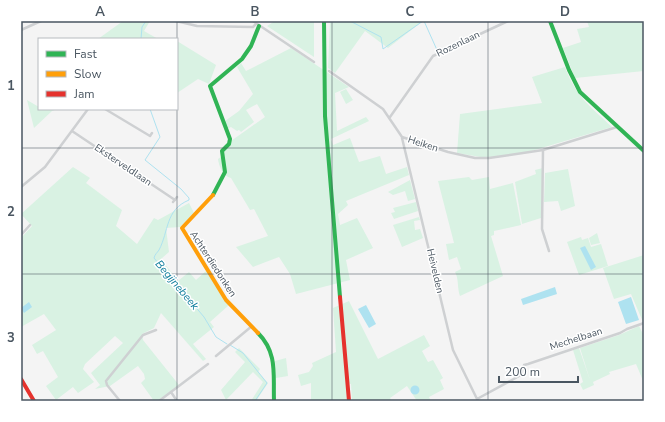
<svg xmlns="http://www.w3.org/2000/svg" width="665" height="422" font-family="'Nunito Sans',sans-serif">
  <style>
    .green { fill: #d9f2e3 }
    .water { fill: #aee2f0 }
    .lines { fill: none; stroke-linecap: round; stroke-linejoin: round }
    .stream { stroke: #aee2f0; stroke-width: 1 }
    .street { stroke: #ced0d2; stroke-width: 2.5 }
    .fast { stroke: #30b455; stroke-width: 4 }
    .slow { stroke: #ff9f0a; stroke-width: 4 }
    .jam { stroke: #e5322d; stroke-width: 4 }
    .grid { fill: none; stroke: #4a5661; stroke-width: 1; stroke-opacity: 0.55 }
    .labels { text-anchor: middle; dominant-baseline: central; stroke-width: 3; stroke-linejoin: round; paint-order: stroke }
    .street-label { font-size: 10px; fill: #4a5661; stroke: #fff }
    .water-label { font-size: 11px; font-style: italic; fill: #0c7c9b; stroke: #fff }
    .neatline { fill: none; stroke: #4a5661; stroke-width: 1.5 }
    .grid-label { font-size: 13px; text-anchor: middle; font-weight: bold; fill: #4a5661 }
  </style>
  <rect width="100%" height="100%" fill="#f4f4f4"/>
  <!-- green -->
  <path class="green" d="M 123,21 L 150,21 L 144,31 L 158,39 L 98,39 Z
    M 275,21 L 314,21 L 314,57 L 267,26 Z
    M 330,21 L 423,21 L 388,48 L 365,31 L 335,73 L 328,68 Z
    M 587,21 L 644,21 L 644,71 L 575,78 L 563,48 L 581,42 L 577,29 L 589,27 Z
    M 177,41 L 216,65 L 209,84 L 198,79 L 177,93 Z
    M 291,48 L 349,87 L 335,93 L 337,131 L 366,117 L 369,121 L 331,139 L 333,145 L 350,138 L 359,162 L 380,156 L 386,174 L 407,167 L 409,175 L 346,201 L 348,205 L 338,214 L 340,225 L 357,218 L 373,248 L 346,260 L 350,280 L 296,294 L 290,274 L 279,257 L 253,267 L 236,247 L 268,236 L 254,209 L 250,210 L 231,178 C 223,176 219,167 218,159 L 221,157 L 221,148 L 265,117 L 257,104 L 246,110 L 254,122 L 241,132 L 239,130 L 237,131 L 231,127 L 227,129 L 225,121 L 239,111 L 253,94 L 237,67 L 241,63 L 246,71 Z
    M 565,67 C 576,97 590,106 612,127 L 528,152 L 486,158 L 457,153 L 460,114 L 542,103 L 532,77 Z
    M 346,89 L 353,100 L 346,104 L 340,92 Z
    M 27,100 L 39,107 L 39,109 L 57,109 L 52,111 L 34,128 Z
    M 73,167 L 90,178 L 86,183 L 122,210 L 116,226 L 137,244 L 154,218 L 158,220 L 189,203 L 194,213 L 180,227 L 166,228 L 169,252 L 161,259 L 178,281 L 189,272 L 196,280 L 206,271 L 229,305 L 210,322 L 214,327 L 193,344 L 206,359 L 203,361 L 161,313 L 154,328 L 142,334 L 143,340 L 179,385 L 157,401 L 154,401 L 141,383 L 145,379 L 144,374 L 138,366 L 110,386 L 95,389 L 100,385 L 91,373 L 123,343 L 115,336 L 85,364 L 83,369 L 94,382 L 78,393 L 73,387 L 56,400 L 46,386 L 58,377 L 43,351 L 37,354 L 32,345 L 56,330 L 44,314 L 21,327 L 21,238 L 32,226 L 21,214 Z
    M 543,168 L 541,218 L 522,224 L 515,182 L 536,174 L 535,170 Z
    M 568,169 L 575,206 L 561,211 L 558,201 L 544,202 L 545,173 Z
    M 469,177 L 472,180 L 489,177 L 490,189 L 513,183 L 521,225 L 494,231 L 494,235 L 491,236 L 503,276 L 460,296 C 457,288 459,279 455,272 L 461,269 L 457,257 L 449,260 L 446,244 L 454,243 L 438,181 Z
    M 410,180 L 415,199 L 408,201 L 405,191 L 393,195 L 388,192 Z
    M 416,202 L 418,211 L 394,219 L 391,213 L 395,212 L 393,208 Z
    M 419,217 L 420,220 L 414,221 L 415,230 L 420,229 L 423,238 L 402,247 L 393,225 Z
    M 597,233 L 600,243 L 591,245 L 589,238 Z
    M 581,237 L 582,240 L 588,238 L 591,247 L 601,244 L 608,266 L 579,275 L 567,242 Z
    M 644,255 L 644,321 L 643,322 L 631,294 L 614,299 L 603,268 Z
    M 349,301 L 378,359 L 424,335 L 430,346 L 422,351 L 428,362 L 433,360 L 443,378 L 440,380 L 444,389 L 429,397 L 431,401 L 417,401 L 407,386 L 390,398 L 392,401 L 352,401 L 351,384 L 346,383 L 347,401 L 311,401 L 311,383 L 301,386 L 298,375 L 309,372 L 313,366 L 312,363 L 336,352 L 333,308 Z
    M 639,326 L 644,336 L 644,383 L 636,364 L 609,372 L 610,374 L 593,382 L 594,385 L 583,390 L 580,384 L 583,382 L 573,350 L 579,348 L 590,380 L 580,348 L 619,335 Z
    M 239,348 L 260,369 L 258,372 L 268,383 L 256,401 L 251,401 L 263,382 L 253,372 L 226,400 L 221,390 L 245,362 L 235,352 Z
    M 286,358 L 288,376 L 276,378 L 275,361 Z"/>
  <!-- water -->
  <path class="water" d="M 585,246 L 596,267 L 591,270 L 580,248 Z
    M 555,287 L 557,294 L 523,305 L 521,299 Z
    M 631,297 L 639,320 L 626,324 L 618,302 Z
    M 29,302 L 32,307 L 24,313 L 21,308 Z
    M 366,305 L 376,324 L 369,328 L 358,309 Z
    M410.5 390a4.5 4.5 0 1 1 9 0a4.5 4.5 0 1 1-9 0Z"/>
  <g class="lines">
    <!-- stream -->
    <path class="stream" d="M 350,21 L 381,37 L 383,49 L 423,21
      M 424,21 L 437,50
      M 141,39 L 142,27 L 146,21
      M 150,109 L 160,137 L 145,160 L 181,189 L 189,198 L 189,200 C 165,210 169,231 159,250 C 157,253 155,254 154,258 L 204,317 L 216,337 L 227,344
      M 230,345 L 243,353 L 267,383 L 255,401"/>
    <!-- street -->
    <path class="street" d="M 176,21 L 197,26 L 253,27 L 256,24
      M 253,21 L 314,62
      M 21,30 L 41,21
      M 329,71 L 383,109 L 402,137 L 448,152 L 475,158 L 489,158 L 543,150 L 617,127
      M 105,109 L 150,136 L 152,133
      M 390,117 L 433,56 L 508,21
      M 72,131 L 175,200
      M 402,138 L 453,350 L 478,401
      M 543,150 L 542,229 L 549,251
      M 21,187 L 45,167 L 88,109
      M 173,202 L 177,197
      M 21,235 L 30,225
      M 216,356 L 252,326
      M 171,392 L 177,401
      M 477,399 L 521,375 L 524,365 L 528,364 L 620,333 L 627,329 L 644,323
      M 120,401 L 107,385 L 106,381 L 143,335 L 156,330
      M 159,401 L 208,364"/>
    <!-- fast -->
    <path class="fast" d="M 324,21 L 325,116 L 340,297
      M 550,21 L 569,70 L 580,92 L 644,151
      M 213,195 L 225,172 L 222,151 L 229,144 L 230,139 L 210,86 L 242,59 L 251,46 L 259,26
      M 258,333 C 278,353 273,375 274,401"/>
    <!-- slow -->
    <path class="slow" d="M 213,195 L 182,228 L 226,300 L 258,333"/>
    <!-- jam -->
    <path class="jam" d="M 340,297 L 349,401
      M 21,379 L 34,401"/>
  </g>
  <!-- grid -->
  <path class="grid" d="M 177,21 L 177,401M 332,21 L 332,401M 488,21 L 488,401M 21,148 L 644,148M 21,274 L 644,274"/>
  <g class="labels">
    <!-- street labels -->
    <g class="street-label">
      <text transform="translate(458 44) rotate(-26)">Rozenlaan</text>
      <text transform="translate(423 144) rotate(18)">Heiken</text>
      <text transform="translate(123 165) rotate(34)">Eksterveldlaan</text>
      <text transform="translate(213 264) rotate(57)">Achterdiedonken</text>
      <text transform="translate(435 271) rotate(77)">Heivelden</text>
      <text transform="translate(576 339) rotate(-18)">Mechelbaan</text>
    </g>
    <!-- water labels -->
    <g class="water-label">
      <text transform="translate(177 285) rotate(50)">Begijnebeek</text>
    </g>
  </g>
  <!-- border -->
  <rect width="665" height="422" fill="none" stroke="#ffffff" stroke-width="44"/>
  <!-- legend -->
  <rect x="38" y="38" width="140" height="72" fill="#ffffff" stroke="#b7bbc0"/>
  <rect x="46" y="51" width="20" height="6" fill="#30b455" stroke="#b7bbc0"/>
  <text x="74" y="58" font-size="12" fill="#4a5661">Fast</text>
  <rect x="46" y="71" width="20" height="6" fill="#ff9f0a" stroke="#b7bbc0"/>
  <text x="74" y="78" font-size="12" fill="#4a5661">Slow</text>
  <rect x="46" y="91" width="20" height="6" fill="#e5322d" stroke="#b7bbc0"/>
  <text x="74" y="98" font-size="12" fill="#4a5661">Jam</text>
  <!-- scale -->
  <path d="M499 376v6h79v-6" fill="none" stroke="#4a5661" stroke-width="2"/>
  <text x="505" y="376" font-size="12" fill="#4a5661" stroke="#ffffff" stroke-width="3" paint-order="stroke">200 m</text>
  <rect x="22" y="22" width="621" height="378" class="neatline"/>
  <g class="grid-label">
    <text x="100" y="16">A</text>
    <text x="255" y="16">B</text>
    <text x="410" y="16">C</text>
    <text x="565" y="16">D</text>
    <text x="11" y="90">1</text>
    <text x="11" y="216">2</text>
    <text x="11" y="342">3</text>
  </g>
</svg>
